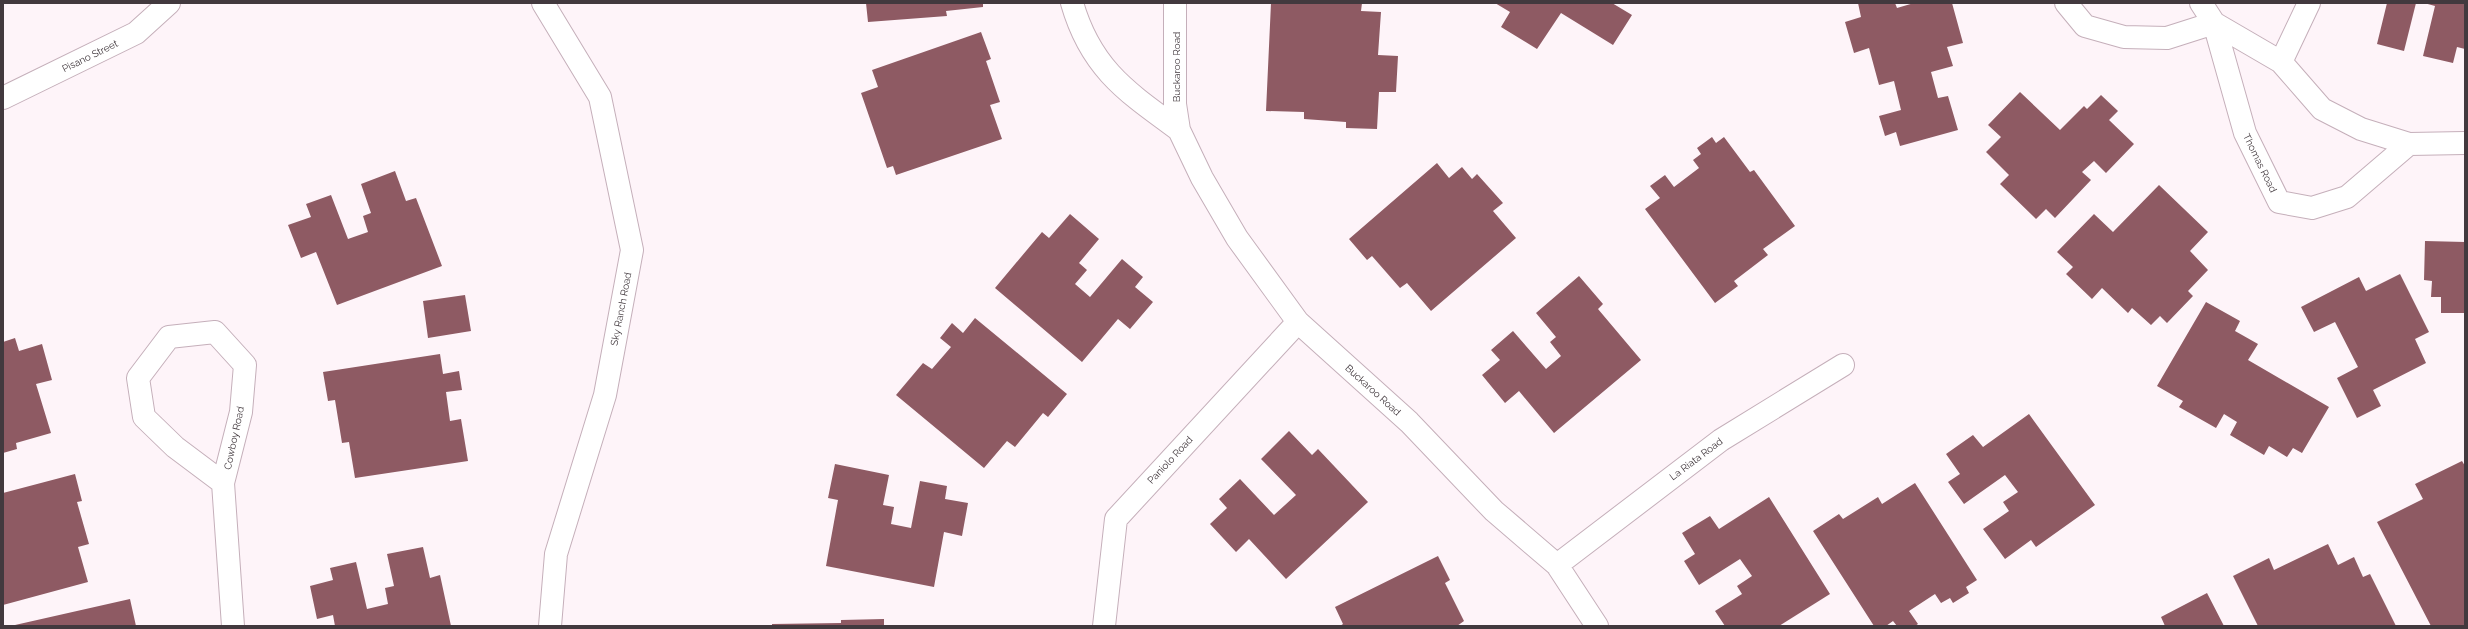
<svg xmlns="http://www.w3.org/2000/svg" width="2468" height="629" font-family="Raleway,sans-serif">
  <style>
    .building { fill: #8e5a63 }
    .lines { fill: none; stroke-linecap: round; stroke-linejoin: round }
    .minor-casing { stroke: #c5afba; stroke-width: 24 }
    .minor { stroke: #fff; stroke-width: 22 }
    .labels { text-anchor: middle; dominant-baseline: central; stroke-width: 4; stroke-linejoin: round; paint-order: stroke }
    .street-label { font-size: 10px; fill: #42393e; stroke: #fff }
  </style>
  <rect width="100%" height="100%" fill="#fef4f9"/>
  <!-- building -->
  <path class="building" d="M 866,3 L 983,3 L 983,7 L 946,11 L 947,16 L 868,22 Z
    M 1271,3 L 1362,3 L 1361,11 L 1381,12 L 1378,55 L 1398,56 L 1396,92 L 1379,92 L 1377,129 L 1346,128 L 1346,122 L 1304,119 L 1304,112 L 1266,111 Z
    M 1495,3 L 1612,3 L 1632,15 L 1613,45 L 1561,13 L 1537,49 L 1501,27 L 1510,12 Z
    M 1858,3 L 1895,3 L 1897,8 L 1914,3 L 1952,3 L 1963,43 L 1947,47 L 1953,66 L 1931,72 L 1938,98 L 1948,96 L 1958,130 L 1900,146 L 1896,132 L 1885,136 L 1879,116 L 1901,110 L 1894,81 L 1879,85 L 1869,48 L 1854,53 L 1845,22 L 1861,17 Z
    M 2387,3 L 2416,3 L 2404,51 L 2377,44 Z
    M 2424,3 L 2465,3 L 2465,49 L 2457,47 L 2453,63 L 2423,56 L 2435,6 Z
    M 981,32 L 991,59 L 986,61 L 1000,102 L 990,105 L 1002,139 L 896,175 L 893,166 L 887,168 L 861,93 L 878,87 L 872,70 Z
    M 2020,92 L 2060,130 L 2084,106 L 2087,109 L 2101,95 L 2118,111 L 2109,120 L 2134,144 L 2106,173 L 2094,161 L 2082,172 L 2091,180 L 2055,218 L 2046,209 L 2036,219 L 2000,184 L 2009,175 L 1986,152 L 2001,137 L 1988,125 Z
    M 1712,137 L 1716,143 L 1724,137 L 1750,172 L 1754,170 L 1795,226 L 1763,249 L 1768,255 L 1734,281 L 1738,286 L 1715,303 L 1645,209 L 1660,198 L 1650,186 L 1665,175 L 1674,187 L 1699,168 L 1693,160 L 1701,154 L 1697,148 Z
    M 1437,163 L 1449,178 L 1462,167 L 1472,179 L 1477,174 L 1503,203 L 1493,211 L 1516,238 L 1431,311 L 1407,283 L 1400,288 L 1372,256 L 1367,260 L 1349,239 Z
    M 395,171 L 406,201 L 416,198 L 442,266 L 337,305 L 316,252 L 301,258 L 288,225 L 311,217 L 306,204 L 331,195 L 348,239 L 368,232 L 363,216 L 371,213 L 361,184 Z
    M 2159,185 L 2208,232 L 2190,251 L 2208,270 L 2188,291 L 2193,296 L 2167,323 L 2160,316 L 2151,325 L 2132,308 L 2128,313 L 2102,288 L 2092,299 L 2066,274 L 2073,267 L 2057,252 L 2094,214 L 2113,232 Z
    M 1070,214 L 1099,239 L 1079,263 L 1087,270 L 1075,284 L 1090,297 L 1122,259 L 1143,277 L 1135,287 L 1153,302 L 1130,329 L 1118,319 L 1082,362 L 995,288 L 1042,232 L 1049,238 Z
    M 2425,241 L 2465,242 L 2465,313 L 2441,313 L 2441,297 L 2431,297 L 2432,281 L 2424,280 Z
    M 2400,274 L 2429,332 L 2415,339 L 2426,363 L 2373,390 L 2381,406 L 2357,418 L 2337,378 L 2358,367 L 2335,322 L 2314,332 L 2301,307 L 2359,277 L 2366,291 Z
    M 1579,276 L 1603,304 L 1598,309 L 1641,360 L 1554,433 L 1519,391 L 1505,403 L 1482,375 L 1500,360 L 1491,350 L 1513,331 L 1546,369 L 1561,356 L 1550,342 L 1556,337 L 1536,313 Z
    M 465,295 L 471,331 L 428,338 L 423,301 Z
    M 2206,302 L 2240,321 L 2235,331 L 2258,344 L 2248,360 L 2329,407 L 2302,453 L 2293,448 L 2287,457 L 2269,446 L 2264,455 L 2230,435 L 2237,422 L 2224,414 L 2216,428 L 2179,407 L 2183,401 L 2157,386 Z
    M 975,318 L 1067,394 L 1048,417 L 1043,413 L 1015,447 L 1007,441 L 984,468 L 896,395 L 923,363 L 932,369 L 951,347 L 940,338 L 952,323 L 963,333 Z
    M 15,338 L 19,351 L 42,344 L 52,380 L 36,384 L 51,433 L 16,443 L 17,449 L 3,453 L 3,342 Z
    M 440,354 L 443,374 L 459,371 L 462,390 L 446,392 L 450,421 L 461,419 L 468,461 L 355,478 L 349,442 L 342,443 L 335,400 L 328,401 L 323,372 Z
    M 2029,414 L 2095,505 L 2036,547 L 2031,540 L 2005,559 L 1983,529 L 2009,511 L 2003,502 L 2018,492 L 2005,475 L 1964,504 L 1948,482 L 1960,474 L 1946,454 L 1973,435 L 1983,447 Z
    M 1289,431 L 1312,455 L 1318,449 L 1368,502 L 1286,579 L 1249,539 L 1236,552 L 1210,524 L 1227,508 L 1219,499 L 1240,479 L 1274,515 L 1296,495 L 1261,459 Z
    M 2462,461 L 2465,466 L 2465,625 L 2431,626 L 2377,522 L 2423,499 L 2415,484 Z
    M 835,464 L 889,475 L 883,505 L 894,507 L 891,524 L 911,528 L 920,481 L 947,486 L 945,499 L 968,503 L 962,536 L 944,532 L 934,587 L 826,566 L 838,500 L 828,498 Z
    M 75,474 L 82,501 L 77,502 L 89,544 L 78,547 L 88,582 L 3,605 L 3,493 Z
    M 1915,483 L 1977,580 L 1966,587 L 1969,593 L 1953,603 L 1950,598 L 1941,603 L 1935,594 L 1909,611 L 1918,624 L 1915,626 L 1897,626 L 1893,621 L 1886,626 L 1874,626 L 1813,531 L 1839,514 L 1843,519 L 1878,497 L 1882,504 Z
    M 1769,497 L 1830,594 L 1779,626 L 1725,626 L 1715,611 L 1742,594 L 1737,586 L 1752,576 L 1740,559 L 1699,585 L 1684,561 L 1695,554 L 1682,533 L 1710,516 L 1719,529 Z
    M 2328,544 L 2338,565 L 2354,557 L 2363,577 L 2370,574 L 2396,626 L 2258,626 L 2233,576 L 2269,558 L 2274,570 Z
    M 423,547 L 430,578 L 440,575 L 451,626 L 335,626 L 333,615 L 317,619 L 310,586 L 333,580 L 330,568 L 356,562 L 367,609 L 388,604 L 385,588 L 394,586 L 387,554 Z
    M 1438,556 L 1450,580 L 1445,583 L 1464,621 L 1457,626 L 1340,626 L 1343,624 L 1335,607 Z
    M 2207,593 L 2224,626 L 2165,626 L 2161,617 Z
    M 130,599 L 136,626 L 15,626 L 15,625 Z
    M 884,619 L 884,626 L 772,626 L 772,624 L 841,623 L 841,620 Z"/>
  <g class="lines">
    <defs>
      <path id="minor" d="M 543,3 L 600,97 L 632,250 L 605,395 L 556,554 L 550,626
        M 1072,3 C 1091,69 1127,92 1179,130
        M 1175,3 L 1175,104 L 1179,130 L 1202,178 L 1237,238 L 1298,322 L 1409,422 L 1494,511 L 1557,565 L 1597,626
        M 2066,3 L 2085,26 L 2124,37 L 2167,38 L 2214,23 L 2281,62 L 2322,109 L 2361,129 L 2409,144
        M 2201,3 L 2214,23 L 2245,133 L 2279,202 L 2312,208 L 2347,197 L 2409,144 L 2465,143
        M 2281,62 L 2309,3
        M 3,98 L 136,33 L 169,3
        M 223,483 L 175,447 L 144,417 L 138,378 L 169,337 L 215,332 L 245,365 L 241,412 L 223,483 L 233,626
        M 1557,565 L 1721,440 L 1843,365
        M 1104,626 L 1116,519 L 1298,322"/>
    </defs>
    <!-- minor casing -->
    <use href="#minor" class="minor-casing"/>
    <!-- minor -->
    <use href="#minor" class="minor"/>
  </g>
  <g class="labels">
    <!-- street labels -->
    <g class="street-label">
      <text transform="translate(90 56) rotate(-26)">Pisano Street</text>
      <text transform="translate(1176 67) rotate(-90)">Buckaroo Road</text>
      <text transform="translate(2260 163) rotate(64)">Thomas Road</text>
      <text transform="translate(621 309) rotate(-79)">Sky Ranch Road</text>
      <text transform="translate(1373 390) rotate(42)">Buckaroo Road</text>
      <text transform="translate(234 438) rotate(-78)">Cowboy Road</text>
      <text transform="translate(1696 459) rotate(-37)">La Riata Road</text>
      <text transform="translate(1170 460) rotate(-47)">Paniolo Road</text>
    </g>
  </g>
  <!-- border -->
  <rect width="2468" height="629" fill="none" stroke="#42393e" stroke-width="8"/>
</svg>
